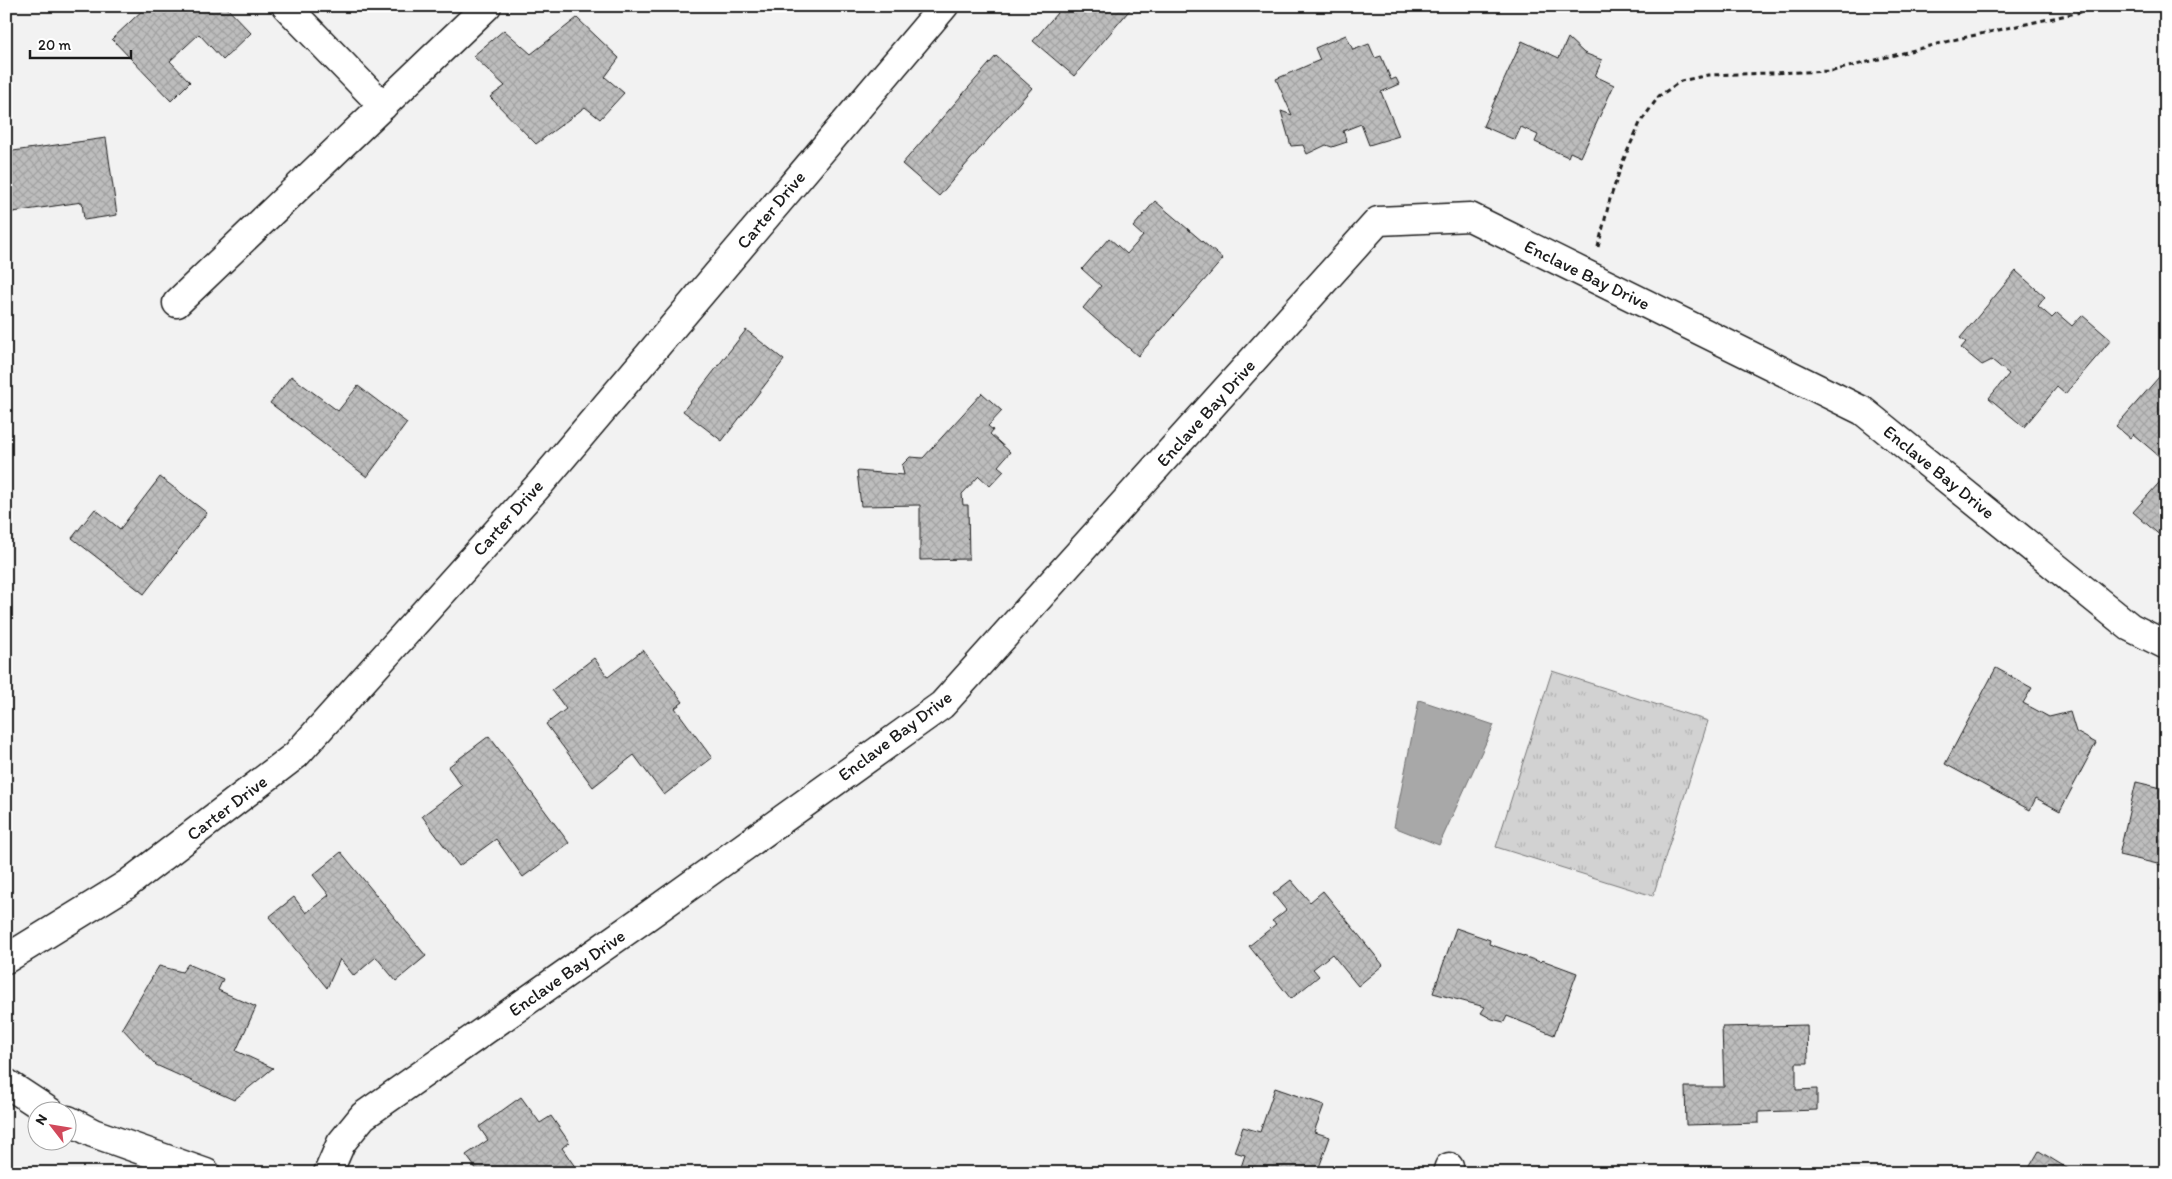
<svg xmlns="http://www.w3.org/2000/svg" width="2172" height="1179" font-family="Itim,sans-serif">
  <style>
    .park { fill: url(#park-tufts); stroke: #777 }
    .water { fill: #a8a8a8; stroke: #707070 }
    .building { fill: url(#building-cross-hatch); stroke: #1c1c1c }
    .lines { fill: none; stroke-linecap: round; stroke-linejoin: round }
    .street-casing { stroke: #1c1c1c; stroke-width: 31 }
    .path { stroke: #1c1c1c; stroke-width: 3; stroke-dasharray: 5 4; stroke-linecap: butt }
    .street { stroke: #fff; stroke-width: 28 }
    .labels { text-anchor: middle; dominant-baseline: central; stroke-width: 4; stroke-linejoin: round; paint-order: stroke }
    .street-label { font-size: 18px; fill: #1c1c1c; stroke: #fff }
  </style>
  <defs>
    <pattern id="park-tufts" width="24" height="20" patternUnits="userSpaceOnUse" patternTransform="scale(1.25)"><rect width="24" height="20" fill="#d2d2d2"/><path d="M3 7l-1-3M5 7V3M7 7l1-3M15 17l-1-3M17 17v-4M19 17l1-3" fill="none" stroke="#b4b4b4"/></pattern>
    <pattern id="building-cross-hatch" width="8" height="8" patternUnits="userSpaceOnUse" patternTransform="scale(1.25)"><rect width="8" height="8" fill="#bdbdbd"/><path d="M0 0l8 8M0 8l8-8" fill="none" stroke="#a2a2a2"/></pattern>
  </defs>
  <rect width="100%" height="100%" fill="#f2f2f2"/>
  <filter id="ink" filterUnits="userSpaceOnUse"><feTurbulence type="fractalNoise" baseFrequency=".02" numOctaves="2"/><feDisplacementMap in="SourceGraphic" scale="10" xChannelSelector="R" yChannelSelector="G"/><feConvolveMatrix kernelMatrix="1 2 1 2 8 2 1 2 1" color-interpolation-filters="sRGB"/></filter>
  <g filter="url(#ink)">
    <!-- park -->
    <path class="park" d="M 1552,671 L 1708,721 L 1653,896 L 1496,847 Z"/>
    <!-- water -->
    <path class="water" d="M 1419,700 L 1494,725 L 1439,845 L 1394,827 Z"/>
    <!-- building -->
    <path class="building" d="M 147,6 L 225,6 L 251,33 L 223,60 L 199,34 L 170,61 L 190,82 L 171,101 L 112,39 Z
      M 1063,6 L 1133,6 L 1074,76 L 1033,41 Z
      M 577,18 L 619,58 L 605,77 L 624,93 L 600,119 L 585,107 L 536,144 L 490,97 L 505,86 L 473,56 L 504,30 L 531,54 Z
      M 1346,35 L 1353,50 L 1369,44 L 1375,58 L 1381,56 L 1391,80 L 1396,78 L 1399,84 L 1381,92 L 1399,136 L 1369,145 L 1361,124 L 1343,131 L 1347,142 L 1332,147 L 1326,145 L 1307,154 L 1303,145 L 1291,146 L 1281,111 L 1292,115 L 1276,79 L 1320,60 L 1315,48 Z
      M 1568,38 L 1584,53 L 1602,60 L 1595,76 L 1614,85 L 1581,157 L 1570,152 L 1568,157 L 1535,142 L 1538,135 L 1521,127 L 1515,140 L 1483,126 L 1522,41 L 1559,58 Z
      M 996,56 L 1032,88 L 939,196 L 902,164 Z
      M 106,138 L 117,215 L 84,220 L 82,202 L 6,213 L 6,152 Z
      M 1155,201 L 1223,259 L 1138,356 L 1083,308 L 1101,286 L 1082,269 L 1109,238 L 1127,254 L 1143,236 L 1133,227 Z
      M 2016,271 L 2045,297 L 2038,306 L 2052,318 L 2057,313 L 2072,326 L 2082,315 L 2111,340 L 2065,394 L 2057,387 L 2024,427 L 1989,398 L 2009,374 L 1992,360 L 1982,365 L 1961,348 L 1966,342 L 1960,338 Z
      M 746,330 L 784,360 L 722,441 L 683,411 Z
      M 2166,369 L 2166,462 L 2133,434 L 2130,438 L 2116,426 Z
      M 291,376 L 338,411 L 358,386 L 407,423 L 367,477 L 270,403 Z
      M 982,393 L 1002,411 L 988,426 L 993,430 L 990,434 L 1010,452 L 998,466 L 1004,471 L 990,486 L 979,476 L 962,494 L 963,505 L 968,505 L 969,559 L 920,560 L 920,505 L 861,506 L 857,471 L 904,475 L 902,465 L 910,457 L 923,458 Z
      M 2166,475 L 2166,536 L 2164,539 L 2133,512 Z
      M 160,477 L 207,513 L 144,594 L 72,538 L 95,509 L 120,529 Z
      M 643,650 L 683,702 L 675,708 L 712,758 L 664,795 L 634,755 L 593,787 L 546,724 L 566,709 L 552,690 L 594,658 L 608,677 Z
      M 1996,668 L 2032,688 L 2023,703 L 2049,717 L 2070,712 L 2076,732 L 2096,743 L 2060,811 L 2036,798 L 2030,810 L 1945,764 Z
      M 489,736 L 569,843 L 523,877 L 496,839 L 459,866 L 422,816 L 462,786 L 448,767 Z
      M 2136,782 L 2166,789 L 2166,866 L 2119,855 Z
      M 341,852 L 426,956 L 396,981 L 376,957 L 354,976 L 340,959 L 327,988 L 269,917 L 294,897 L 306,913 L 329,895 L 313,875 Z
      M 2166,871 L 2166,891 L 2161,890 Z
      M 1291,880 L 1310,902 L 1323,891 L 1383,965 L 1358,986 L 1332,954 L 1313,969 L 1319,976 L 1291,999 L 1249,946 L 1276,924 L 1272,921 L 1286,910 L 1273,894 Z
      M 1456,928 L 1490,940 L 1489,944 L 1540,962 L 1542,960 L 1577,973 L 1554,1035 L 1507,1016 L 1504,1022 L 1492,1019 L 1481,1013 L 1485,1007 L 1433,993 Z
      M 188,964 L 223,979 L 218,990 L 256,1007 L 236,1051 L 273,1068 L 234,1100 L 156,1065 L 122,1028 L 159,966 L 182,972 Z
      M 1807,1025 L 1808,1063 L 1796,1063 L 1796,1090 L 1817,1089 L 1817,1110 L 1759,1112 L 1759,1123 L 1686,1125 L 1685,1087 L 1724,1087 L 1722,1027 Z
      M 1275,1088 L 1324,1105 L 1314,1132 L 1330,1137 L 1317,1173 L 1239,1173 L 1245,1155 L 1234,1152 L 1243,1127 L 1260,1132 Z
      M 521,1097 L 540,1123 L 551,1116 L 569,1142 L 562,1148 L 578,1171 L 576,1173 L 472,1173 L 477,1170 L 466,1155 L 488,1140 L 479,1127 Z
      M 2039,1151 L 2075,1173 L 2026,1173 Z"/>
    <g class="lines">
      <defs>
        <path id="street" d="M 286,6 L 383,106
          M 177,303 L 487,6
          M 6,959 L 126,885 L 296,755 L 539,485 L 944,6
          M 6,1083 L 50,1112
          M 68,1120 L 93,1133 L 206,1173
          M 328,1173 L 341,1143 L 363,1116 L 649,915 L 942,705 L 1378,221 L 1470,217 L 1863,411 L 2130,627 L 2166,645
          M 1447,1173 L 1449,1167"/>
      </defs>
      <!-- street casing -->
      <use href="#street" class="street-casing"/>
      <!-- path -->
      <path class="path" d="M 1598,247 L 1610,199 L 1623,161 L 1640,123 L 1659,96 L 1681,81 L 1708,75 L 1833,71 L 1953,40 L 2108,6"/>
      <!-- street -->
      <use href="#street" class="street"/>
    </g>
  </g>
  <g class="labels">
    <!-- street labels -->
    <g class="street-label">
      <text transform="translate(771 210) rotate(-50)">Carter Drive</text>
      <text transform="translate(1587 275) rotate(26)">Enclave Bay Drive</text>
      <text transform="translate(1206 413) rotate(-48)">Enclave Bay Drive</text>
      <text transform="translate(1939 472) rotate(39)">Enclave Bay Drive</text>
      <text transform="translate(508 518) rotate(-48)">Carter Drive</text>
      <text transform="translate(895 736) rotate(-37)">Enclave Bay Drive</text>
      <text transform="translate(227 808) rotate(-37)">Carter Drive</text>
      <text transform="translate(567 973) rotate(-35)">Enclave Bay Drive</text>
    </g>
  </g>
  <!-- margin -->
  <rect width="2172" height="1179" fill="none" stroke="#fff" stroke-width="25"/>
  <rect x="12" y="12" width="2147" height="1154" fill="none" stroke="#1c1c1c" stroke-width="2" filter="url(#ink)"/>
  <!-- north arrow -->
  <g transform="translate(52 1126) rotate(301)"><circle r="24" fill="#ffffff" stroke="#a4a4a4"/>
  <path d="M0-4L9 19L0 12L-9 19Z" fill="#d1495b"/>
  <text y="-8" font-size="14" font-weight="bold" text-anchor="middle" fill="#1c1c1c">N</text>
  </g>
  <!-- scale -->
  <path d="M30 50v8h101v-8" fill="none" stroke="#1c1c1c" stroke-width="2.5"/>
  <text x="38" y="50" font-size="15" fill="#1c1c1c" stroke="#ffffff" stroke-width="4" paint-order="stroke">20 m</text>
</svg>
